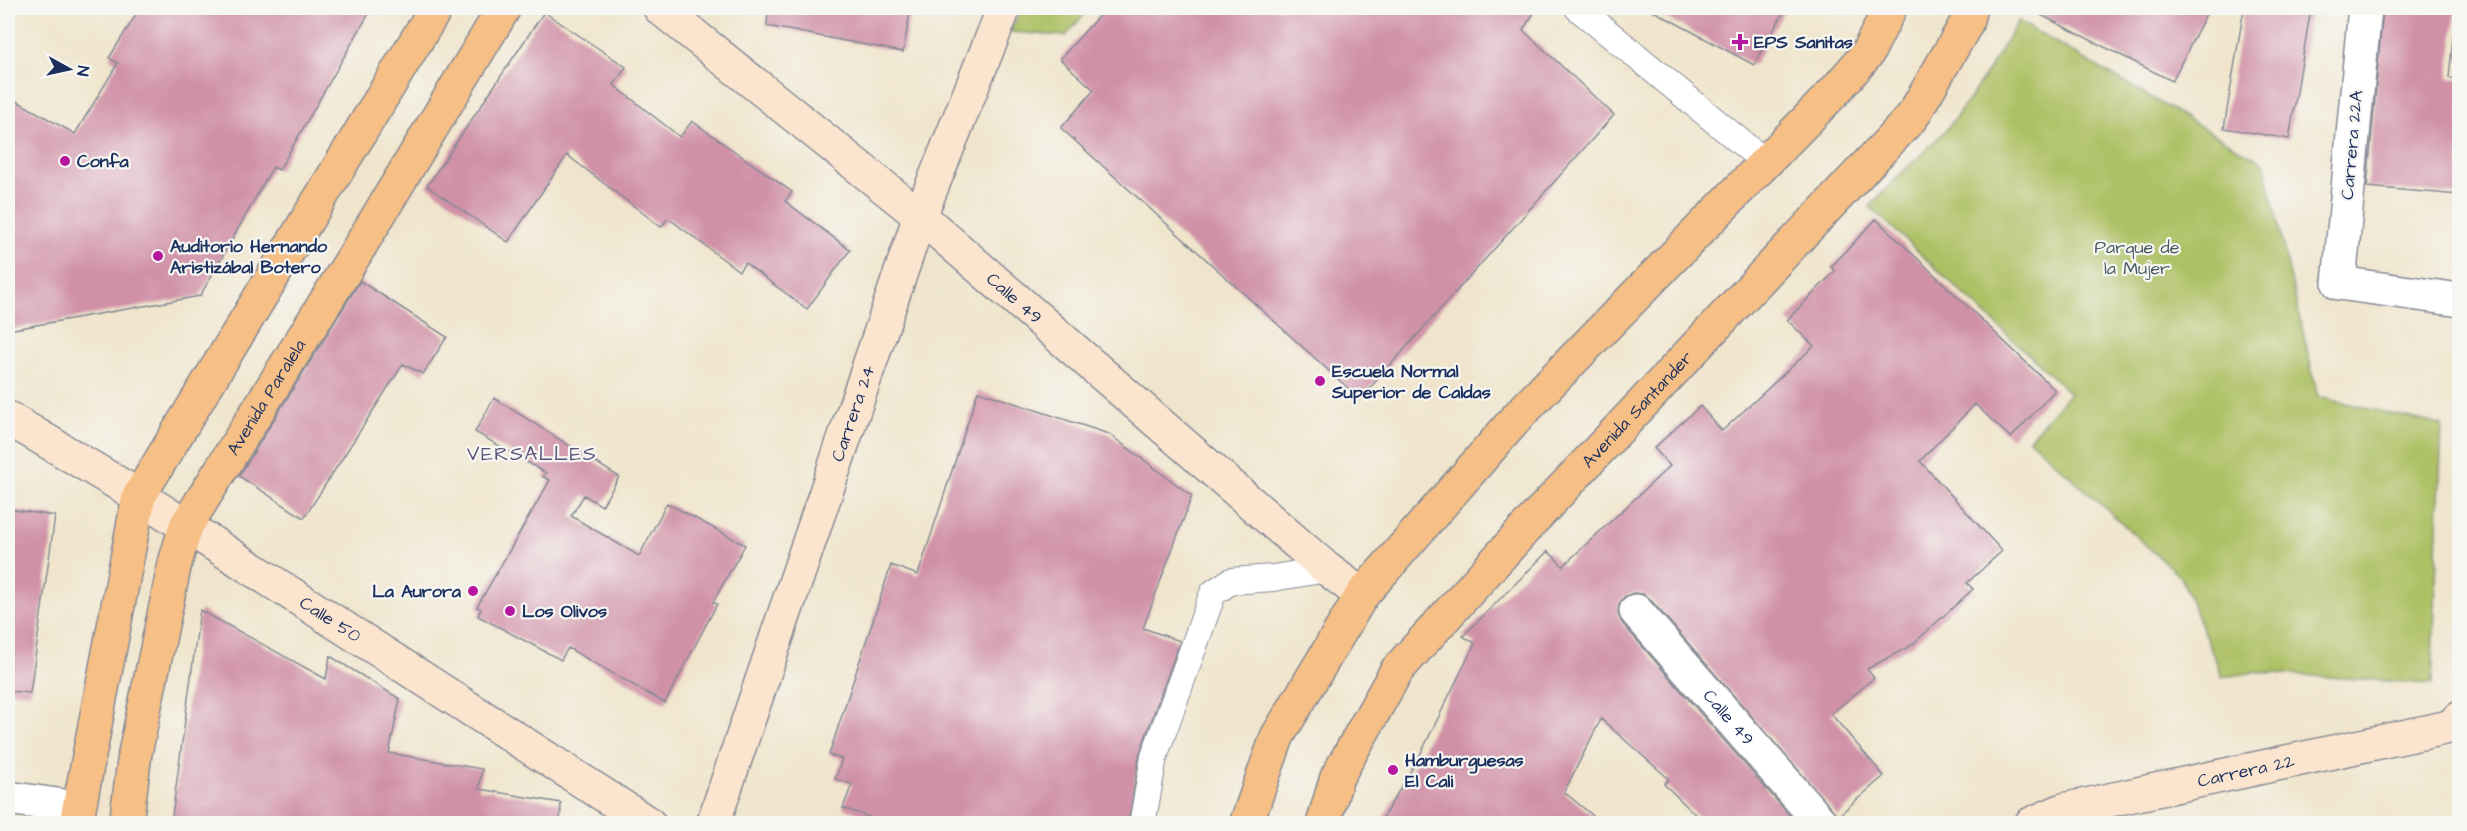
<svg xmlns="http://www.w3.org/2000/svg" width="2467" height="831" font-family="'Architects Daughter',sans-serif">
  <style>
    .green { fill: #adc063; stroke: #647860; stroke-width: 1.5 }
    .building { fill: #d091a7 }
    .lines { fill: none; stroke-linecap: round; stroke-linejoin: round }
    .service-casing { stroke: #868a95; stroke-width: 28 }
    .minor-casing { stroke: #868a95; stroke-width: 36 }
    .secondary-casing { stroke: #868a95; stroke-width: 36 }
    .primary-casing { stroke: #868a95; stroke-width: 36 }
    .service { stroke: #fff; stroke-width: 26 }
    .minor { stroke: #fff; stroke-width: 33 }
    .secondary { stroke: #fbe5cf; stroke-width: 33 }
    .primary { stroke: #f5bf86; stroke-width: 33 }
    .poi-dot { fill: #b5179e; stroke: #f6f6f2; stroke-width: 2 }
    .labels { text-anchor: middle; dominant-baseline: central; stroke-width: 4.5; stroke-linejoin: round; paint-order: stroke }
    .poi-label { font-size: 18px; font-weight: bold; fill: #1b2f5e; stroke: #f6f6f2; text-anchor: start }
    .street-label { font-size: 18px; fill: #1b2f5e; stroke: #f6f6f2 }
    .park-label { font-size: 18px; fill: #475a60; stroke: #f6f6f2 }
    .neighbourhood-label { font-size: 20px; letter-spacing: 1.5px; fill: #5a5178; stroke: #f6f6f2 }
  </style>
  <rect width="100%" height="100%" fill="#f6f6f2"/>
  <filter id="ink" filterUnits="userSpaceOnUse"><feTurbulence type="fractalNoise" baseFrequency=".0167" numOctaves="2"/><feDisplacementMap in="SourceGraphic" scale="12" xChannelSelector="R" yChannelSelector="G"/><feConvolveMatrix kernelMatrix="1 2 1 2 8 2 1 2 1" color-interpolation-filters="sRGB"/></filter>
  <filter id="wash" filterUnits="userSpaceOnUse"><feTurbulence type="fractalNoise" baseFrequency=".008" numOctaves="4" result="noise"/><feDisplacementMap in="SourceGraphic" scale="24" xChannelSelector="R" yChannelSelector="G"/><feGaussianBlur stdDeviation="1.35" result="paint"/><feColorMatrix in="noise" values="0 0 0 0 0 0 0 0 0 0 0 0 0 0 0 0 0 1.4 0 .05"/><feComposite in="paint" operator="in"/></filter>
  <g filter="url(#wash)">
    <rect width="100%" height="100%" fill="#f0e5cc"/>
    <!-- green -->
    <path class="green" d="M 1022,8 L 1089,8 L 1066,36 L 1010,32 Z
      M 2018,21 L 2264,163 L 2318,397 L 2442,425 L 2432,684 L 2256,672 L 2222,677 L 2181,577 L 2029,439 L 2070,393 L 1870,207 C 1894,177 1925,154 1950,125 C 1976,92 1997,57 2018,21 Z"/>
    <g id="blocks">
      <!-- building -->
      <path class="building" d="M 140,8 L 372,8 L 279,170 L 273,167 L 200,296 L 8,330 L 8,96 L 75,134 L 118,63 L 109,58 Z
        M 768,8 L 911,8 L 903,52 L 767,26 Z
        M 1106,8 L 1537,8 L 1523,30 L 1614,115 L 1360,399 L 1061,128 L 1094,90 L 1060,59 Z
        M 1648,8 L 1786,8 L 1754,65 Z
        M 2027,8 L 2209,8 L 2172,81 Z
        M 2244,8 L 2311,8 L 2289,139 L 2224,128 Z
        M 2383,8 L 2456,8 L 2449,78 L 2460,79 L 2460,195 L 2367,187 Z
        M 544,12 L 626,67 L 614,85 L 680,137 L 692,121 L 792,192 L 785,201 L 850,250 L 807,309 L 745,263 L 739,271 L 668,218 L 661,227 L 567,155 L 508,242 L 427,186 Z
        M 1876,219 L 2055,390 L 2011,438 L 1975,404 L 1920,461 L 2002,551 L 1967,583 L 1973,589 L 1912,645 L 1867,669 L 1874,678 L 1831,714 L 1884,776 L 1838,816 L 1650,599 L 1643,594 L 1633,593 L 1624,597 L 1619,604 L 1618,614 L 1622,623 L 1797,824 L 1705,824 L 1664,784 L 1669,779 L 1601,719 L 1564,792 L 1603,824 L 1379,824 L 1418,759 L 1475,643 L 1463,636 L 1548,551 L 1563,566 L 1670,466 L 1654,448 L 1700,406 L 1722,431 L 1814,346 L 1787,320 L 1835,271 L 1831,267 Z
        M 360,281 L 447,337 L 423,374 L 403,364 L 304,518 L 239,476 Z
        M 978,391 L 1109,434 L 1192,496 L 1143,628 L 1180,641 L 1140,752 L 1128,824 L 890,824 L 843,808 L 852,784 L 835,779 L 842,759 L 829,755 L 891,565 L 918,575 Z
        M 494,398 L 619,477 L 602,506 L 584,495 L 571,516 L 639,556 L 667,503 L 745,545 L 713,602 L 717,604 L 665,703 L 568,648 L 561,660 L 478,616 L 481,609 L 477,607 L 550,480 L 543,477 L 546,473 L 475,432 Z
        M 8,509 L 55,516 L 30,693 L 8,691 Z
        M 200,610 L 326,679 L 330,656 L 400,699 L 389,753 L 482,769 L 479,789 L 561,803 L 560,824 L 171,824 Z"/>
    </g>
  </g>
  <g filter="url(#ink)">
    <use href="#blocks" fill-opacity="0" stroke="#868a95" stroke-width="1.5"/>
    <g class="lines">
      <defs>
        <path id="service" d="M 1578,8 L 1766,163
          M 1143,819 L 1154,757 L 1213,593 L 1231,581 L 1273,578 L 1327,569"/>
        <g id="minor">
          <path d="M 2365,8 L 2339,283 L 2460,300"/>
          <path id="s1" d="M 1636,611 L 1822,824"/>
          <path d="M 8,798 L 78,808"/>
        </g>
        <g id="secondary">
          <path id="s2" d="M 660,8 L 920,216 L 1327,569 L 1362,595"/>
          <path id="s3" d="M 8,418 L 139,496 L 649,824"/>
          <path id="s4" d="M 713,824 L 920,216 L 1004,8"/>
          <path id="s5" d="M 2031,824 L 2063,810 L 2449,727 L 2460,718"/>
        </g>
        <g id="primary">
          <path d="M 76,824 L 139,496 L 436,8"/>
          <path id="s6" d="M 126,824 L 135,753 L 175,563 L 186,526 L 354,256 L 504,8"/>
          <path d="M 1246,824 L 1277,737 L 1362,595 L 1520,414 L 1834,92 L 1867,54 L 1890,8"/>
          <path id="s7" d="M 1323,824 L 1337,777 L 1397,670 L 1532,521 L 1912,117 L 1966,24 L 1970,8"/>
        </g>
      </defs>
      <!-- service casing -->
      <use href="#service" class="service-casing"/>
      <!-- minor casing -->
      <use href="#minor" class="minor-casing"/>
      <!-- secondary casing -->
      <use href="#secondary" class="secondary-casing"/>
      <!-- primary casing -->
      <use href="#primary" class="primary-casing"/>
      <!-- service -->
      <use href="#service" class="service"/>
      <!-- minor -->
      <use href="#minor" class="minor"/>
      <!-- secondary -->
      <use href="#secondary" class="secondary"/>
      <!-- primary -->
      <use href="#primary" class="primary"/>
    </g>
  </g>
  <!-- markers -->
  <g class="poi-dot">
    <path d="M1737 33h6v6h6v6h-6v6h-6v-6h-6v-6h6z"/>
    <circle cx="65" cy="161" r="6"/>
    <circle cx="158" cy="256" r="6"/>
    <circle cx="1320" cy="381" r="6"/>
    <circle cx="473" cy="591" r="6"/>
    <circle cx="510" cy="611" r="6"/>
    <circle cx="1393" cy="770" r="6"/>
  </g>
  <g class="labels">
    <!-- poi labels -->
    <g class="poi-label">
      <text x="1754" y="42">EPS Sanitas</text>
      <text x="77" y="161">Confa</text>
      <text x="170" y="246">Auditorio Hernando<tspan x="170" dy="21">Aristizábal Botero</tspan></text>
      <text x="1332" y="371">Escuela Normal<tspan x="1332" dy="21">Superior de Caldas</tspan></text>
      <text x="461" y="591" text-anchor="end">La Aurora</text>
      <text x="522" y="611">Los Olivos</text>
      <text x="1405" y="760">Hamburguesas<tspan x="1405" dy="21">El Cali</tspan></text>
    </g>
    <!-- street labels -->
    <g class="street-label">
      <text transform="translate(2352 145) rotate(-85)">Carrera 22A</text>
      <text stroke="none"><textPath href="#s2" startOffset="458">Calle 49</textPath></text>
      <text stroke="none"><textPath href="#s6" startOffset="456">Avenida Paralela</textPath></text>
      <text stroke="none"><textPath href="#s7" startOffset="526">Avenida Santander</textPath></text>
      <text stroke="none"><textPath href="#s4" startOffset="434">Carrera 24</textPath></text>
      <text stroke="none"><textPath href="#s3" startOffset="380">Calle 50</textPath></text>
      <text stroke="none"><textPath href="#s1" startOffset="141">Calle 49</textPath></text>
      <text stroke="none"><textPath href="#s5" startOffset="222">Carrera 22</textPath></text>
    </g>
    <!-- park labels -->
    <g class="park-label">
      <text x="2137" y="247">Parque de<tspan x="2137" dy="21">la Mujer</tspan></text>
    </g>
    <!-- neighbourhood labels -->
    <g class="neighbourhood-label">
      <text x="532" y="454">VERSALLES</text>
    </g>
  </g>
  <!-- margin -->
  <rect width="2467" height="831" fill="none" stroke="#f6f6f2" stroke-width="30"/>
  <!-- north arrow -->
  <g transform="translate(69 69) rotate(98)" stroke="#f6f6f2" stroke-width="4.5" paint-order="stroke">
  <path d="M0-4.5L10 22L0 15L-10 22Z" fill="#1b2f5e"/>
  <text y="-9" font-size="16" font-weight="bold" text-anchor="middle" fill="#1b2f5e">N</text>
  </g>
</svg>
